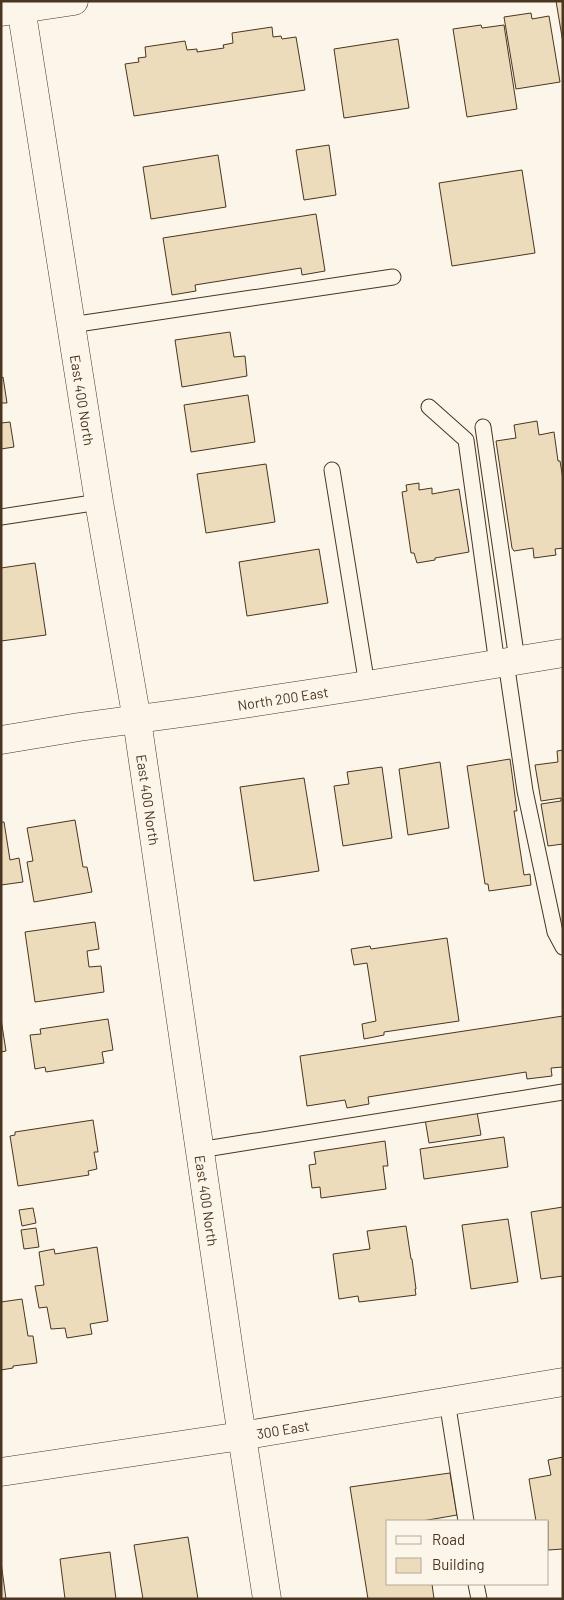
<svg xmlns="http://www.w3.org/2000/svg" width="564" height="1600" font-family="Barlow,sans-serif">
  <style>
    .building { fill: #ecdcbc; stroke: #4a3520 }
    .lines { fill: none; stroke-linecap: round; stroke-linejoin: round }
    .service-casing { stroke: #4a3520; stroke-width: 17 }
    .minor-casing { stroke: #4a3520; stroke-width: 29 }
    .service { stroke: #fbf6e9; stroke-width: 15 }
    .minor { stroke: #fbf6e9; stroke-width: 28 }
    .labels { text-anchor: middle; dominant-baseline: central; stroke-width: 4; stroke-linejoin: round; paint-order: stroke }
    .street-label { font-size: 14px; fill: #4a3520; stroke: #fbf6e9 }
  </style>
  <rect width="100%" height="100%" fill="#fbf6e9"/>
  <!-- building -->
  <path class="building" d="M 556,1 L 563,1 L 563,41 L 562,37 Z
    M 531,13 L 532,19 L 549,16 L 560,82 L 516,89 L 504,17 Z
    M 481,25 L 482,28 L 504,25 L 517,109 L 467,117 L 453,29 Z
    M 272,27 L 273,37 L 281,36 L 282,39 L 296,37 L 305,90 L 134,116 L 125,64 L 139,62 L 138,58 L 146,57 L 145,47 L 185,41 L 187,50 L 197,49 L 197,52 L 224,48 L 223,45 L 233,43 L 232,33 Z
    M 398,39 L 409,108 L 344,118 L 334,49 Z
    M 329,145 L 336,195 L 304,200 L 296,150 Z
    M 218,155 L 226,207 L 151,219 L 143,167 Z
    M 522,170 L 535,253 L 452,266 L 439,183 Z
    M 316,214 L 325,271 L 302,275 L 301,268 L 195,285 L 196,291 L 172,295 L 163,238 Z
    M 230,332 L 234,357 L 245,356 L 247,376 L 182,387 L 175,340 Z
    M 3,377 L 7,403 L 1,403 L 1,378 Z
    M 248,395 L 255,442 L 191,452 L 184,405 Z
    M 537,421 L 539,435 L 554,432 L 558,461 L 560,461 L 563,479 L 563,548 L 555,549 L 556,555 L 534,558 L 533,548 L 514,551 L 512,548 L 496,441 L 516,438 L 514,425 Z
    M 10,422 L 14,447 L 1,449 L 1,423 Z
    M 266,464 L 275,522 L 206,533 L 197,474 Z
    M 419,483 L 419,490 L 432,488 L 432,494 L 459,489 L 469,552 L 435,558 L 435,560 L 417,563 L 414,553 L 411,553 L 402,492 L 407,491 L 406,485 Z
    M 319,549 L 328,603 L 247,616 L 239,562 Z
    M 35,563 L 46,635 L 1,641 L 1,568 Z
    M 563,750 L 563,844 L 548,846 L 541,804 L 561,801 L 561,798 L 541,801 L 535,765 L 558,762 L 557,751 Z
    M 510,759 L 517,811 L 514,811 L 524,875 L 530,874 L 531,885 L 489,891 L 488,884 L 485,884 L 467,766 Z
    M 440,762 L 449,828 L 408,835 L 399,769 Z
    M 382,767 L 392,838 L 343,846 L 334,786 L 349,784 L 347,772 Z
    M 304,778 L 319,871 L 254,881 L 240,787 Z
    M 75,820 L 83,867 L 87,867 L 92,892 L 34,902 L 27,862 L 33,861 L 27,828 Z
    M 1,822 L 4,822 L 10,860 L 19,858 L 23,882 L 1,885 Z
    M 95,922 L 99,949 L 87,951 L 89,967 L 101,966 L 104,992 L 35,1002 L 25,932 Z
    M 447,938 L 459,1021 L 384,1032 L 384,1035 L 364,1039 L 362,1024 L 376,1021 L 367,963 L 354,965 L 351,949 L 370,946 L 371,949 Z
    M 563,1016 L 563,1067 L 551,1068 L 552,1076 L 527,1079 L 526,1072 L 368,1097 L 369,1104 L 347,1108 L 345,1100 L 307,1106 L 300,1056 Z
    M 1,1019 L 6,1051 L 1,1052 Z
    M 108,1019 L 113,1050 L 102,1052 L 104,1063 L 46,1072 L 45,1067 L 35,1069 L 30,1035 L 41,1034 L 40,1029 Z
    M 477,1112 L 481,1135 L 429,1143 L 425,1119 Z
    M 93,1120 L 98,1152 L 94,1152 L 97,1169 L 88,1171 L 89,1175 L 18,1186 L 10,1136 L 15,1135 L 15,1132 Z
    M 504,1137 L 508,1167 L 424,1179 L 420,1149 Z
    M 385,1141 L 388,1166 L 383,1166 L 386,1189 L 321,1198 L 320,1187 L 312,1188 L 309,1165 L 316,1164 L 314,1152 Z
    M 563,1207 L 563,1276 L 541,1279 L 531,1212 Z
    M 33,1208 L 36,1223 L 22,1226 L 19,1210 Z
    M 508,1219 L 518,1282 L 471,1289 L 462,1225 Z
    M 406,1226 L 411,1259 L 412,1259 L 416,1289 L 415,1289 L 416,1295 L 359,1302 L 358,1296 L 339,1299 L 333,1254 L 370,1249 L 367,1231 Z
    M 36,1228 L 39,1247 L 24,1249 L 21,1230 Z
    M 97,1247 L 108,1321 L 90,1324 L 92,1334 L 67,1338 L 65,1328 L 51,1329 L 47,1307 L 39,1308 L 35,1286 L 44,1285 L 39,1252 L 54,1249 L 55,1254 Z
    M 22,1299 L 28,1336 L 33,1336 L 37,1363 L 13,1366 L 13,1368 L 1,1370 L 1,1302 Z
    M 563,1457 L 563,1549 L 548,1550 L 548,1521 L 536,1521 L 529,1479 L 551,1475 L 548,1460 Z
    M 450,1473 L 457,1515 L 422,1521 L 388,1521 L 388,1584 L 432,1584 L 434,1599 L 368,1599 L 350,1487 Z
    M 188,1537 L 198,1599 L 143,1599 L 134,1545 Z
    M 110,1552 L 116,1599 L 65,1599 L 60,1559 Z
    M 1,1562 L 6,1599 L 1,1599 Z"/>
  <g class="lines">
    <defs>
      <path id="service" d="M 71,325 L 393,277
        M 429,407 L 466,440 L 497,664
        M 483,427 L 517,660
        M 332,470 L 367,685
        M 1,517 L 99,502
        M 506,662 L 525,791 L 555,932 L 563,947
        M 199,1150 L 563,1092
        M 447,1401 L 466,1521
        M 476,1584 L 479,1599"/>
      <g id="minor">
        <path id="s1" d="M 20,1 L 99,502 L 137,720 L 232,1371 L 267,1599"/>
        <path d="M 1,12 L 74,1"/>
        <path id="s2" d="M 1,740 L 79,727 L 197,711 L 367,685 L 563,653"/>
        <path id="s3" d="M 1,1472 L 241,1436 L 563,1382"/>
      </g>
    </defs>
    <!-- service casing -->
    <use href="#service" class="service-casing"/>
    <!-- minor casing -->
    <use href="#minor" class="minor-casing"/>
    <!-- service -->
    <use href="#service" class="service"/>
    <!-- minor -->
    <use href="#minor" class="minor"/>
  </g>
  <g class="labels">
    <!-- street labels -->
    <g class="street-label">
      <text stroke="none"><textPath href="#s1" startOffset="404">East 400 North</textPath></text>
      <text stroke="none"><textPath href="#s2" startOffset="285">North 200 East</textPath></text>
      <text stroke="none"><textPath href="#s1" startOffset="809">East 400 North</textPath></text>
      <text stroke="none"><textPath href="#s1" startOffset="1214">East 400 North</textPath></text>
      <text stroke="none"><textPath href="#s3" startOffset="285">300 East</textPath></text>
    </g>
  </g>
  <!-- border -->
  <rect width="564" height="1600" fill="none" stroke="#4a3520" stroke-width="5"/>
  <!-- legend -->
  <rect x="386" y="1520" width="162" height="65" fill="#fbf6e9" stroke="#b4a999"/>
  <rect x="396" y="1536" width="25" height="8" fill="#fbf6e9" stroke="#b4a999"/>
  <text x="432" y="1545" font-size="15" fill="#4a3520">Road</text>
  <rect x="396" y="1558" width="25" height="15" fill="#ecdcbc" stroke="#b4a999"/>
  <text x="432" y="1570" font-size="15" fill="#4a3520">Building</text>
</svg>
